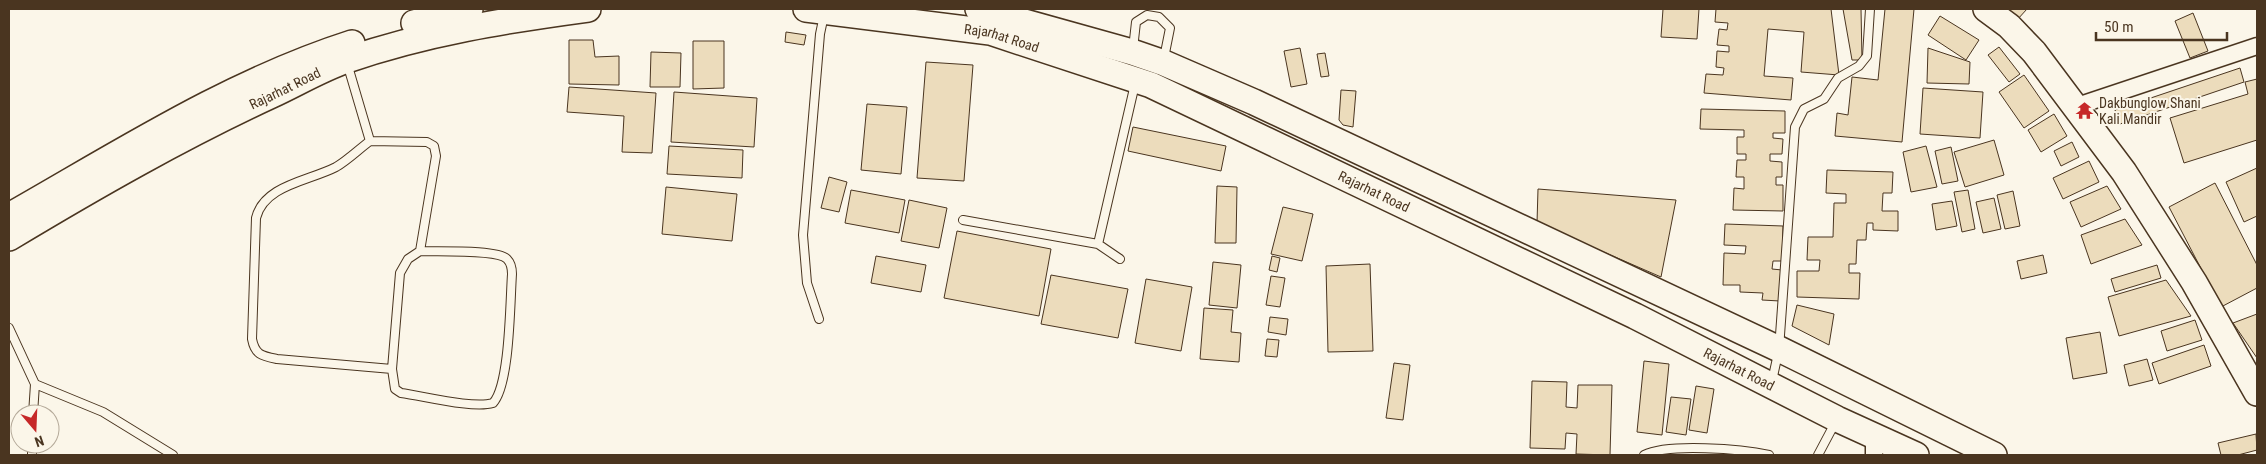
<svg xmlns="http://www.w3.org/2000/svg" width="2266" height="464" font-family="'Roboto Condensed',sans-serif">
  <style>
    .building { fill: #ecdcbc; stroke: #4a3520 }
    .lines { fill: none; stroke-linecap: round; stroke-linejoin: round }
    .service-casing { stroke: #4a3520; stroke-width: 10 }
    .minor-casing { stroke: #4a3520; stroke-width: 19 }
    .primary-casing { stroke: #4a3520; stroke-width: 28 }
    .service { stroke: #fbf6e9; stroke-width: 8 }
    .minor { stroke: #fbf6e9; stroke-width: 16 }
    .primary { stroke: #fbf6e9; stroke-width: 25 }
    .labels { text-anchor: middle; dominant-baseline: central; stroke-width: 4; stroke-linejoin: round; paint-order: stroke }
    .street-label { font-size: 14px; fill: #4a3520; stroke: #fbf6e9 }
    .poi-label { font-size: 14px; fill: #4a3520; stroke: #fbf6e9; text-anchor: start }
  </style>
  <rect width="100%" height="100%" fill="#fbf6e9"/>
  <!-- building -->
  <path class="building" d="M 1663,9 L 1699,9 L 1697,39 L 1661,37 Z
    M 1716,9 L 1831,9 L 1839,75 L 1801,72 L 1804,32 L 1768,29 L 1764,76 L 1793,78 L 1791,100 L 1704,93 L 1706,74 L 1723,75 L 1724,68 L 1716,67 L 1717,51 L 1729,52 L 1729,46 L 1717,45 L 1719,29 L 1727,30 L 1728,23 L 1715,22 Z
    M 1843,9 L 1861,9 L 1862,60 L 1852,60 Z
    M 1885,9 L 1914,9 L 1902,142 L 1835,136 L 1837,113 L 1848,115 L 1852,77 L 1878,80 Z
    M 2006,9 L 2027,9 L 2017,20 Z
    M 2193,13 L 2208,51 L 2190,58 L 2175,21 Z
    M 1940,16 L 1979,40 L 1966,60 L 1928,35 Z
    M 786,32 L 806,35 L 804,45 L 785,42 Z
    M 569,40 L 593,40 L 595,57 L 619,56 L 619,85 L 569,84 Z
    M 693,41 L 724,41 L 724,88 L 693,89 Z
    M 1999,47 L 2020,74 L 2009,82 L 1988,55 Z
    M 1300,48 L 1307,84 L 1291,87 L 1284,51 Z
    M 1928,48 L 1970,62 L 1969,84 L 1927,83 Z
    M 651,52 L 681,53 L 680,87 L 650,87 Z
    M 1325,53 L 1329,76 L 1321,77 L 1317,54 Z
    M 926,62 L 973,65 L 964,181 L 917,178 Z
    M 2240,68 L 2244,82 L 2120,124 L 2115,110 Z
    M 2024,75 L 2049,111 L 2024,128 L 1999,92 Z
    M 2257,79 L 2257,140 L 2184,163 L 2170,118 L 2248,94 L 2245,82 Z
    M 569,87 L 656,93 L 652,153 L 622,152 L 624,116 L 567,112 Z
    M 1923,88 L 1983,92 L 1980,138 L 1920,134 Z
    M 1341,90 L 1356,91 L 1353,127 L 1343,125 L 1339,120 Z
    M 674,92 L 757,98 L 754,147 L 671,142 Z
    M 867,104 L 907,107 L 901,174 L 861,170 Z
    M 1701,109 L 1785,111 L 1785,133 L 1773,133 L 1773,138 L 1783,139 L 1782,154 L 1770,154 L 1770,161 L 1782,162 L 1782,177 L 1776,177 L 1776,185 L 1783,185 L 1783,211 L 1733,210 L 1734,188 L 1744,189 L 1744,177 L 1736,177 L 1737,160 L 1746,160 L 1746,154 L 1737,154 L 1737,137 L 1744,137 L 1744,130 L 1700,129 Z
    M 2054,114 L 2067,136 L 2041,152 L 2028,130 Z
    M 1133,127 L 1226,146 L 1221,171 L 1128,151 Z
    M 1994,140 L 2004,175 L 1965,187 L 1954,152 Z
    M 2072,142 L 2079,157 L 2061,166 L 2054,151 Z
    M 669,146 L 743,150 L 742,178 L 667,174 Z
    M 1926,146 L 1937,187 L 1911,192 L 1903,152 Z
    M 1951,147 L 1958,181 L 1942,184 L 1935,151 Z
    M 2089,161 L 2099,182 L 2063,199 L 2053,178 Z
    M 2257,168 L 2257,216 L 2244,222 L 2226,182 Z
    M 1827,170 L 1893,172 L 1892,193 L 1883,193 L 1882,211 L 1898,211 L 1898,231 L 1873,230 L 1873,223 L 1867,223 L 1866,240 L 1857,240 L 1856,264 L 1849,264 L 1849,273 L 1860,273 L 1859,299 L 1797,297 L 1797,271 L 1819,271 L 1820,260 L 1807,260 L 1808,237 L 1833,237 L 1834,203 L 1846,203 L 1846,194 L 1826,193 Z
    M 829,177 L 847,182 L 839,212 L 821,208 Z
    M 2215,183 L 2257,265 L 2257,288 L 2221,307 L 2169,207 Z
    M 1217,186 L 1237,187 L 1236,243 L 1215,243 Z
    M 2107,186 L 2121,209 L 2081,227 L 2070,202 Z
    M 666,187 L 737,194 L 732,241 L 662,234 Z
    M 1538,189 L 1676,200 L 1661,277 L 1537,223 Z
    M 851,190 L 905,200 L 899,233 L 845,223 Z
    M 1968,190 L 1975,229 L 1962,232 L 1954,192 Z
    M 2013,191 L 2020,226 L 2005,229 L 1997,195 Z
    M 1994,198 L 2001,229 L 1983,233 L 1976,202 Z
    M 909,200 L 947,208 L 939,248 L 901,241 Z
    M 1952,201 L 1957,226 L 1936,230 L 1932,204 Z
    M 1283,207 L 1313,214 L 1302,261 L 1271,254 Z
    M 2125,219 L 2142,245 L 2091,264 L 2081,235 Z
    M 1725,224 L 1783,226 L 1782,261 L 1773,261 L 1772,269 L 1782,270 L 1780,301 L 1762,300 L 1763,293 L 1740,292 L 1740,285 L 1723,285 L 1724,253 L 1745,254 L 1746,246 L 1724,245 Z
    M 957,231 L 1051,249 L 1039,316 L 944,298 Z
    M 2043,255 L 2047,273 L 2021,279 L 2017,261 Z
    M 876,256 L 926,265 L 921,292 L 871,283 Z
    M 1272,256 L 1280,258 L 1277,272 L 1269,270 Z
    M 1213,262 L 1241,265 L 1237,308 L 1209,305 Z
    M 1370,264 L 1373,351 L 1328,352 L 1326,266 Z
    M 2157,265 L 2161,278 L 2115,292 L 2111,279 Z
    M 1051,275 L 1128,289 L 1118,338 L 1041,324 Z
    M 1271,276 L 1285,278 L 1280,307 L 1266,305 Z
    M 1146,279 L 1192,287 L 1181,351 L 1135,343 Z
    M 2166,280 L 2191,316 L 2119,336 L 2108,297 Z
    M 1797,305 L 1834,314 L 1829,345 L 1792,326 Z
    M 1204,308 L 1233,310 L 1231,332 L 1241,333 L 1239,362 L 1200,359 Z
    M 2257,314 L 2257,358 L 2233,323 Z
    M 1270,317 L 1288,319 L 1286,335 L 1268,332 Z
    M 2195,320 L 2202,340 L 2167,351 L 2161,331 Z
    M 2100,332 L 2107,373 L 2073,379 L 2066,338 Z
    M 1267,339 L 1279,340 L 1277,357 L 1265,356 Z
    M 2204,345 L 2211,366 L 2159,384 L 2152,363 Z
    M 2147,359 L 2153,380 L 2129,386 L 2124,365 Z
    M 1644,361 L 1669,364 L 1662,435 L 1637,432 Z
    M 1394,363 L 1410,365 L 1403,420 L 1386,418 Z
    M 1532,381 L 1567,382 L 1566,407 L 1577,408 L 1578,385 L 1612,385 L 1610,455 L 1576,454 L 1577,434 L 1566,433 L 1565,449 L 1530,448 Z
    M 1696,386 L 1714,389 L 1707,433 L 1689,430 Z
    M 1671,397 L 1691,399 L 1686,435 L 1666,432 Z
    M 2256,434 L 2257,450 L 2238,455 L 2221,455 L 2218,443 Z"/>
  <g class="lines">
    <defs>
      <path id="service" d="M 1133,49 L 1136,22 L 1147,15 L 1159,17 L 1170,28 L 1164,58
        M 347,63 L 370,141 L 427,142 L 434,146 L 436,156 L 420,251 L 408,259 L 400,273 L 392,369 L 395,389 L 401,393 C 424,396 473,409 493,403 C 510,385 510,302 512,274 C 512,269 511,263 507,259 C 497,249 436,252 420,251
        M 370,141 C 359,149 348,160 336,167 C 309,181 264,185 256,218 L 252,339 C 255,355 262,356 277,359 L 392,369
        M 963,220 L 1098,244
        M 1120,259 L 1098,244 L 1135,84
        M 819,319 L 807,283 L 803,235 L 820,34 L 824,15
        M 9,328 L 35,384 L 33,414
        M 1772,381 L 1779,349 L 1795,127 L 1804,109 L 1824,99 L 1838,78 L 1859,66 L 1867,56 L 1870,9
        M 35,384 L 103,412 L 173,455
        M 32,455 L 32,444
        M 1644,455 C 1668,443 1742,449 1769,455
        M 1818,455 L 1835,423"/>
      <path id="minor" d="M 2074,107 L 2257,46
        M 1874,455 L 1874,437"/>
      <g id="primary">
        <path id="s1" d="M 806,9 L 990,32 L 1151,85 L 1635,316 L 1837,419 L 1916,455"/>
        <path d="M 978,9 L 1132,52 L 1164,63 L 1254,102 L 1779,349 L 1994,455"/>
        <path d="M 1986,9 L 2009,26 L 2034,52 L 2124,172 L 2194,282 L 2257,393"/>
        <path d="M 414,23 L 470,9"/>
        <path d="M 9,216 C 120,153 230,82 352,43"/>
        <path id="s2" d="M 9,238 C 94,187 181,137 272,95 C 296,84 321,69 347,60 C 425,33 506,20 588,9"/>
      </g>
    </defs>
    <!-- service casing -->
    <use href="#service" class="service-casing"/>
    <!-- minor casing -->
    <use href="#minor" class="minor-casing"/>
    <!-- primary casing -->
    <use href="#primary" class="primary-casing"/>
    <!-- service -->
    <use href="#service" class="service"/>
    <!-- minor -->
    <use href="#minor" class="minor"/>
    <!-- primary -->
    <use href="#primary" class="primary"/>
  </g>
  <!-- icons -->
  <defs>
    <symbol id="temple-bare" viewBox="-9 -9 18 18"><path d="M0-6L5-2H3V0L6.5 2.5H4V6H1.5V3h-3V6H-4V2.5H-6.5L-3 0V-2H-5Z" fill="#c62828" stroke="#fbf6e9" stroke-width="2.5" paint-order="stroke"/></symbol>
  </defs>
  <g fill-rule="evenodd">
    <use href="#temple-bare" x="2072" y="98" width="25" height="25"/>
  </g>
  <g class="labels">
    <!-- street labels -->
    <g class="street-label">
      <text stroke="none"><textPath href="#s1" startOffset="198">Rajarhat Road</textPath></text>
      <text stroke="none"><textPath href="#s2" startOffset="314">Rajarhat Road</textPath></text>
      <text stroke="none"><textPath href="#s1" startOffset="602">Rajarhat Road</textPath></text>
      <text stroke="none"><textPath href="#s1" startOffset="1008">Rajarhat Road</textPath></text>
    </g>
    <!-- poi labels -->
    <g class="poi-label">
      <text x="2099" y="103">Dakbunglow Shani<tspan x="2099" dy="16">Kali Mandir</tspan></text>
    </g>
  </g>
  <!-- border -->
  <rect width="2266" height="464" fill="none" stroke="#4a3520" stroke-width="20"/>
  <!-- north arrow -->
  <g transform="translate(35 429) rotate(161)"><circle r="24" fill="#fbf6e9" stroke="#b4a999"/>
  <path d="M0-4L9 19L0 12L-9 19Z" fill="#c62828"/>
  <text y="-8" font-size="14" font-weight="bold" text-anchor="middle" fill="#4a3520">N</text>
  </g>
  <!-- scale -->
  <path d="M2096 32v8h131v-8" fill="none" stroke="#4a3520" stroke-width="2.5"/>
  <text x="2104" y="32" font-size="15" fill="#4a3520" stroke="#fbf6e9" stroke-width="4" paint-order="stroke">50 m</text>
</svg>
